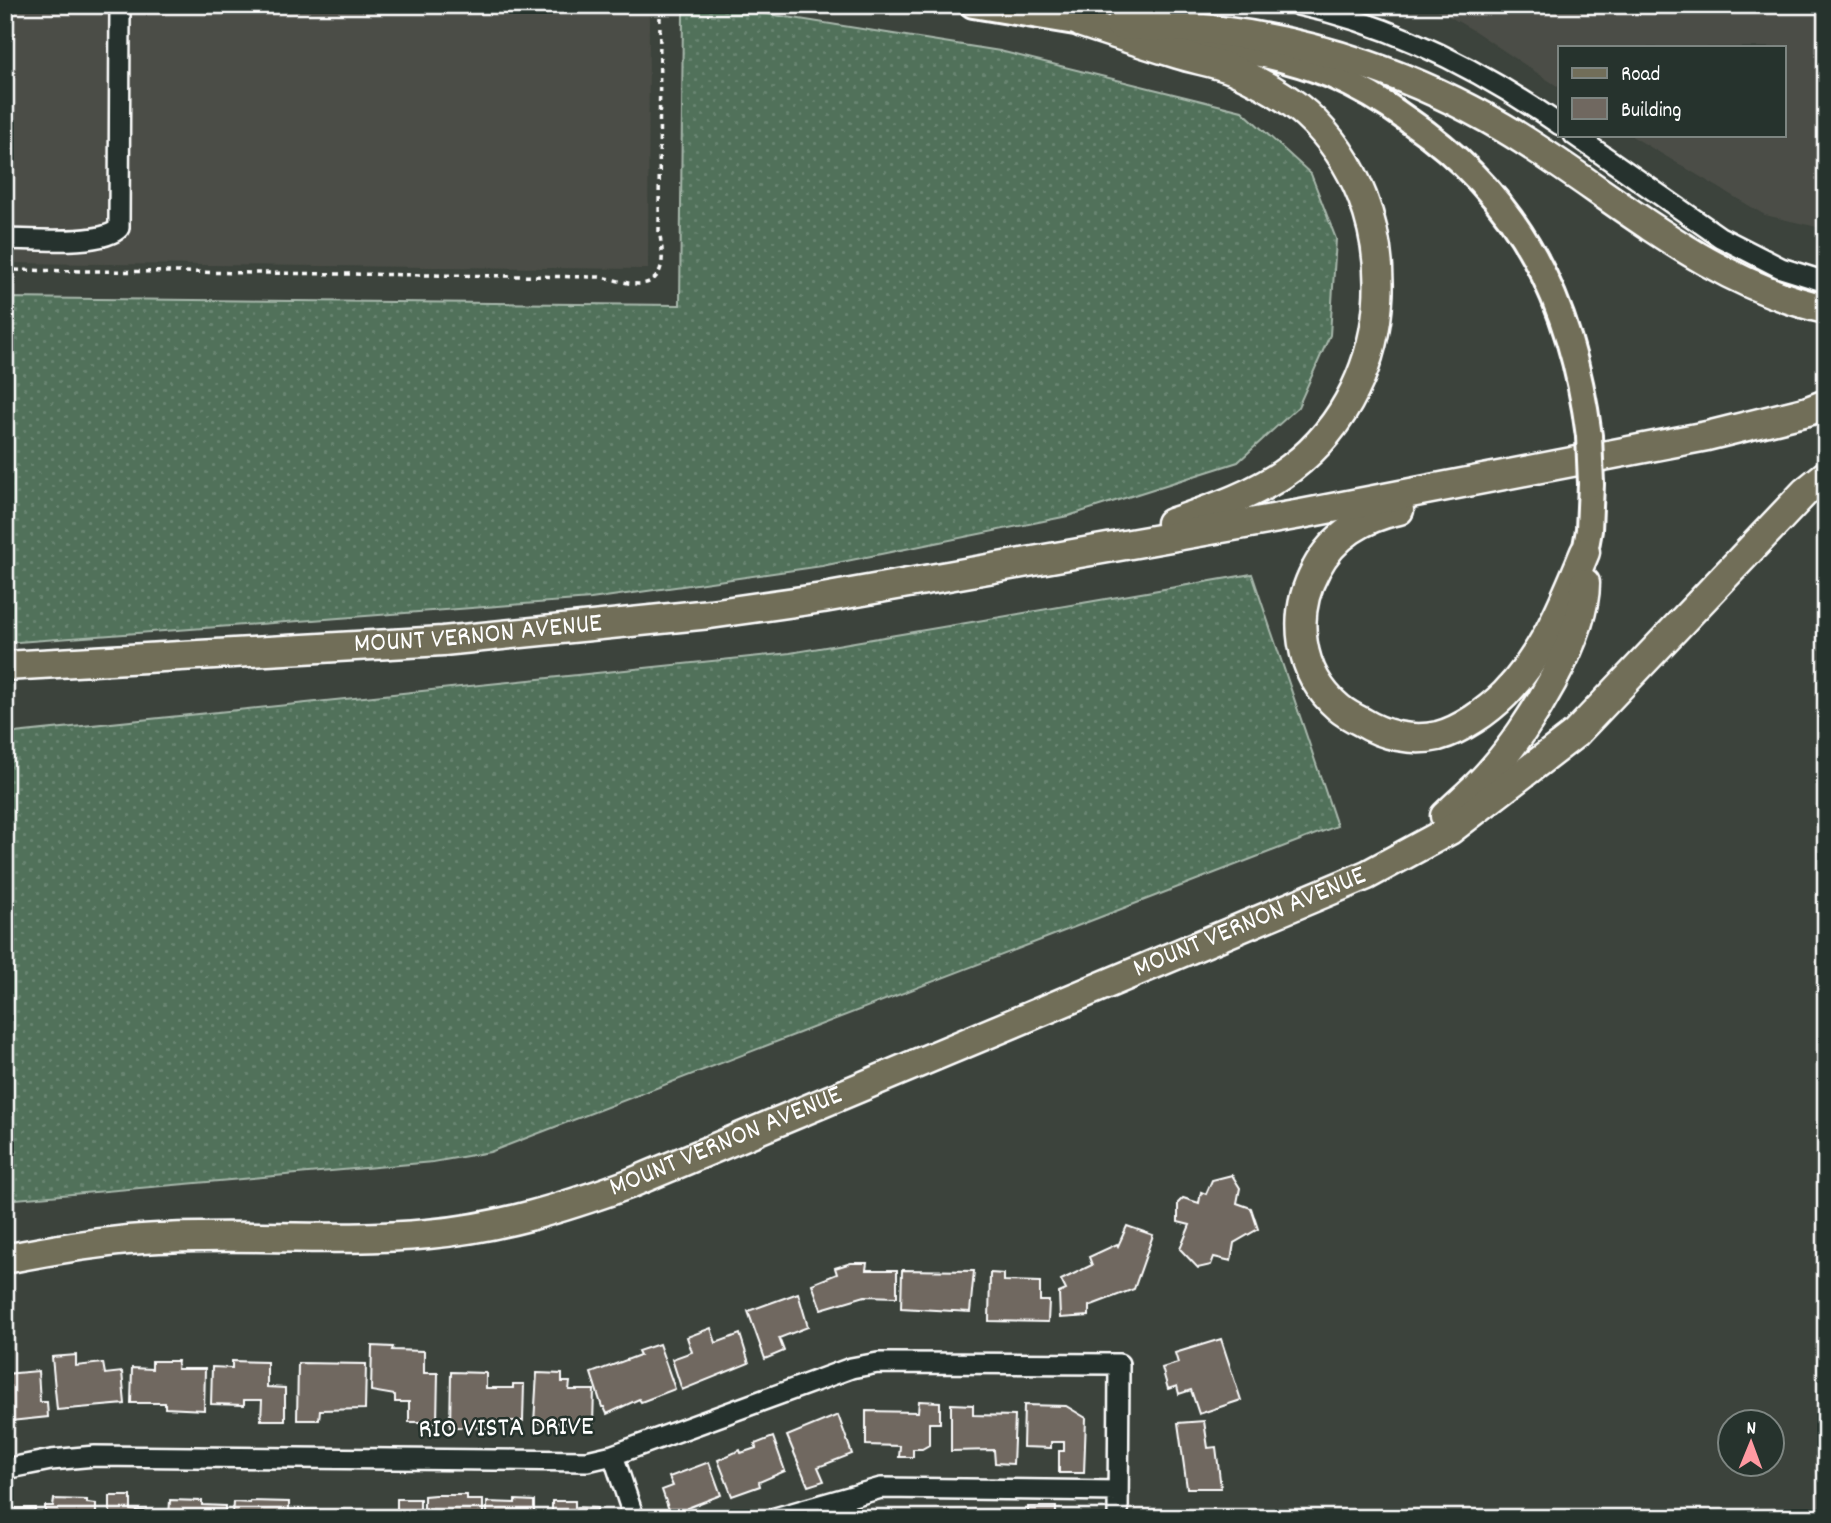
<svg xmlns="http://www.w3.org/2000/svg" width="1831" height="1523" font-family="Dekko,sans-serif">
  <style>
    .built { fill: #4c4e47 }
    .grass { fill: url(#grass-dots); stroke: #a8b8ac; stroke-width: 2 }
    .building { fill: #706860; stroke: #fff; stroke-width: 2 }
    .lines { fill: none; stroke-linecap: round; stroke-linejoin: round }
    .minor-casing { stroke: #fff; stroke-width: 24 }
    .major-casing { stroke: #fff; stroke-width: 30 }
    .highway-casing { stroke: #fff; stroke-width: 33 }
    .path { stroke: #fff; stroke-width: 3.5; stroke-dasharray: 5 5; stroke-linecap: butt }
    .minor { stroke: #26332d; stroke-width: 19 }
    .major { stroke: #716e59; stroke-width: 24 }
    .highway { stroke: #716e59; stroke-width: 28 }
    .major-bridge-casing { stroke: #fff; stroke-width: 30; stroke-linecap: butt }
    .major-bridge { stroke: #716e59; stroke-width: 24 }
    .labels { text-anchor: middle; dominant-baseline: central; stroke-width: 5; stroke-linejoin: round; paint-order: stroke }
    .street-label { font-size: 28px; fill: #fff; stroke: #26332d }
  </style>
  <defs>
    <pattern id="grass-dots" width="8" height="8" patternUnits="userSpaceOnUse" patternTransform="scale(1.75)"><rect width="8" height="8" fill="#51715a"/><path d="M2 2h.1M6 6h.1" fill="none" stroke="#6b8673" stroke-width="1.8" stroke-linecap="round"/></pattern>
  </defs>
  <rect width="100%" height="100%" fill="#3c433c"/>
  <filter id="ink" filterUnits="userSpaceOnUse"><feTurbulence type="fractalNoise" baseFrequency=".0143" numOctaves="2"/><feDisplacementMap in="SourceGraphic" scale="14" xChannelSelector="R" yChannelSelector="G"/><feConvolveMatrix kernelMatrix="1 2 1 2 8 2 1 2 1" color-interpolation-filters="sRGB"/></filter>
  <g filter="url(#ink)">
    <!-- built -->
    <path class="built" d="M 5,5 L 649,5 L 648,269 L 5,263 Z
      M 1429,5 L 1826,5 L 1826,229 L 1765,215 L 1630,135 L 1784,135 L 1784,47 L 1560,47 L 1560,88 L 1473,30 Z"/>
    <!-- grass -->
    <path class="grass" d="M 688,5 L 712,5 L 1000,51 L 1242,111 L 1311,174 L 1336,239 L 1330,335 L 1298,407 L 1238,462 L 1068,516 L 822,566 L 591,599 L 5,643 L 5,298 L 680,305 L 683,14 Z
      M 1252,574 L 1337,826 L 490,1152 L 433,1162 L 5,1200 L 5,734 L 790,653 Z"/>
    <!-- building -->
    <path class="building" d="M 1232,1175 L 1240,1188 L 1237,1203 L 1251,1208 L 1258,1229 L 1234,1243 L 1231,1261 L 1214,1257 L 1211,1265 L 1198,1268 L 1180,1249 L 1190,1225 L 1178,1222 L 1178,1203 L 1183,1198 L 1199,1203 L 1201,1192 L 1206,1194 L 1212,1180 Z
      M 1127,1226 L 1153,1235 L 1134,1289 L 1089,1306 L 1089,1316 L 1060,1318 L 1059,1293 L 1066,1290 L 1061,1280 L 1092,1265 L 1089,1257 L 1117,1244 L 1118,1246 Z
      M 851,1263 L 867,1263 L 866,1270 L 897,1270 L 897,1297 L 865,1296 L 821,1309 L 812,1284 L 837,1274 L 835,1268 Z
      M 902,1270 L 974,1271 L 970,1312 L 901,1308 Z
      M 990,1273 L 1004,1274 L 1004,1281 L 1040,1282 L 1040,1301 L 1049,1301 L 1048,1322 L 989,1321 Z
      M 798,1293 L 808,1327 L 779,1338 L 784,1351 L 765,1359 L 748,1311 Z
      M 711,1328 L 716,1343 L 740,1334 L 749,1363 L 682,1390 L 672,1359 L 692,1352 L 687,1337 Z
      M 1221,1339 L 1241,1400 L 1199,1414 L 1191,1390 L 1179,1394 L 1177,1386 L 1168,1389 L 1162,1368 L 1178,1363 L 1175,1353 Z
      M 659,1344 L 675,1389 L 641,1402 L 639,1399 L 607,1414 L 604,1407 L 602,1407 L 591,1373 L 640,1355 L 638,1351 Z
      M 372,1346 L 393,1347 L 392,1350 L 424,1351 L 424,1373 L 438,1373 L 437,1422 L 409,1422 L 409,1402 L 395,1402 L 395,1395 L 371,1391 Z
      M 76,1355 L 76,1366 L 103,1363 L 105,1374 L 122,1372 L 125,1404 L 57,1410 L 52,1357 Z
      M 152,1361 L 178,1361 L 177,1369 L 205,1369 L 204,1410 L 165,1408 L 165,1403 L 131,1403 L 132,1368 L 152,1369 Z
      M 232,1361 L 267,1362 L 267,1387 L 285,1388 L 285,1420 L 261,1420 L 262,1400 L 244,1400 L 244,1405 L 211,1404 L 212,1367 L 232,1368 Z
      M 298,1363 L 366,1364 L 365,1409 L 320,1410 L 319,1420 L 297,1420 Z
      M 38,1371 L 40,1402 L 47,1402 L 48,1417 L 11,1421 L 9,1413 L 5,1414 L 5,1374 Z
      M 451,1372 L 486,1373 L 486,1388 L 513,1388 L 513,1384 L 524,1384 L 523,1421 L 494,1421 L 494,1428 L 450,1427 Z
      M 537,1373 L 562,1374 L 562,1382 L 570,1382 L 569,1390 L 594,1390 L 593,1424 L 534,1423 Z
      M 919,1401 L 940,1402 L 940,1423 L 929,1423 L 929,1445 L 922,1449 L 913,1449 L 913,1457 L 899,1457 L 900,1446 L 866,1445 L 866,1411 L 918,1412 Z
      M 951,1404 L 973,1405 L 973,1415 L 1015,1416 L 1013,1464 L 995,1463 L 994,1450 L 951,1451 Z
      M 1024,1405 L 1066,1406 L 1086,1418 L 1084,1473 L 1059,1473 L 1059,1451 L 1064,1451 L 1064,1442 L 1051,1442 L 1051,1448 L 1023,1447 Z
      M 838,1415 L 852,1454 L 818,1467 L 824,1481 L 808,1486 L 787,1436 Z
      M 1204,1421 L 1208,1448 L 1216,1447 L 1221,1488 L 1187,1488 L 1178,1423 Z
      M 773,1437 L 785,1471 L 759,1482 L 760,1486 L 732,1496 L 718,1460 L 740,1450 L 741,1453 L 756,1448 L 755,1444 Z
      M 709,1462 L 721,1495 L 687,1508 L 691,1518 L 668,1518 L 666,1512 L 669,1510 L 662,1490 L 673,1486 L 669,1477 Z
      M 435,1495 L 467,1495 L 467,1500 L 483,1500 L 483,1518 L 424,1518 L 424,1496 Z
      M 110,1496 L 131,1496 L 131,1510 L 166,1512 L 166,1518 L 110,1518 Z
      M 54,1499 L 87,1500 L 87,1503 L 96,1504 L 96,1518 L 45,1518 L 45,1506 L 53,1506 Z
      M 397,1499 L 420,1499 L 420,1518 L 387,1518 L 387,1514 L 397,1514 Z
      M 170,1500 L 202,1501 L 202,1505 L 225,1506 L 225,1518 L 169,1518 Z
      M 515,1500 L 534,1501 L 534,1518 L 487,1518 L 487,1502 L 515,1503 Z
      M 250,1501 L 289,1502 L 289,1510 L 356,1511 L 356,1518 L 232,1518 L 233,1502 L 250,1503 Z
      M 552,1501 L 575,1501 L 575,1507 L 597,1508 L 597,1518 L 552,1518 Z
      M 1028,1507 L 1056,1507 L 1056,1518 L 1028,1518 Z
      M 8,1508 L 35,1508 L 35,1518 L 5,1518 Z"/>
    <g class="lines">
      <defs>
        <path id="minor" d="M 1298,5 C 1391,24 1482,71 1560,125
          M 1574,135 L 1720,237 L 1781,268 L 1826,282
          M 5,239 C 30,239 103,246 119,228 L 120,5
          M 613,1455 L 634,1518
          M 5,1469 L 51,1460 L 95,1456 L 587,1461 L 613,1455 L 851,1368 L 878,1363 L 1119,1364 L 1118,1518
          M 775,1518 L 881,1488 L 1118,1491"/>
        <path id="major" d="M 973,5 L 1099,26
          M 1159,37 C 1217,46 1276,53 1330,75 C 1358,87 1384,102 1408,120 C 1521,197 1572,303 1589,436
          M 1585,552 L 1589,530 L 1591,484"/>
        <g id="highway">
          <path d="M 1082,23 C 1114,34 1146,44 1178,54 C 1196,60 1216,62 1234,70 C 1258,81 1286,96 1306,114 C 1408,207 1402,384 1291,468 C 1257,494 1212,509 1171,523"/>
          <path d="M 1120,25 C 1153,27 1187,26 1220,31 C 1319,43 1418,77 1504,128 C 1607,189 1706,284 1826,309"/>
          <path d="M 1399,510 C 1364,517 1333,536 1316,569 C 1291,615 1298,673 1339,708 C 1346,714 1354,718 1362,722 C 1383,735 1412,742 1438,736 C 1461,730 1488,711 1505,694 C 1544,654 1564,602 1585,552"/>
          <path id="s1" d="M 5,666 L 443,641 L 710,614 L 823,598 L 1301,514 L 1707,436 L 1808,411 L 1826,404"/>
          <path d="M 1445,816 C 1460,801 1478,787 1492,770 C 1528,730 1585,637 1585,583"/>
          <path id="s2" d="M 5,1259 C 50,1250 96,1242 142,1239 C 237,1232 333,1243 428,1234 C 498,1228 563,1208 629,1184 L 1367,875 L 1450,830 L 1575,734 L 1805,492 L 1826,475"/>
        </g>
      </defs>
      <!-- minor casing -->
      <use href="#minor" class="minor-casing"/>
      <!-- major casing -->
      <use href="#major" class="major-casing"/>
      <!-- highway casing -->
      <use href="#highway" class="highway-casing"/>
      <!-- path -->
      <path class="path" d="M 5,270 L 599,277 C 612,278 625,284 638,284 C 667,284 664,252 659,232 L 660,5"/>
      <!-- minor -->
      <use href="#minor" class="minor"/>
      <!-- major -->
      <use href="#major" class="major"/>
      <!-- highway -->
      <use href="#highway" class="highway"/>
      <defs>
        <path id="major-bridge" d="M 1589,436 L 1591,484"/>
      </defs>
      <!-- major-bridge casing -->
      <use href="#major-bridge" class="major-bridge-casing"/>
      <!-- major-bridge -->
      <use href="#major-bridge" class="major-bridge"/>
    </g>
  </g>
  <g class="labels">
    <!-- street labels -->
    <g class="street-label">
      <text stroke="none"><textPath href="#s1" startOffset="474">MOUNT VERNON AVENUE</textPath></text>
      <text stroke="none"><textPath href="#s2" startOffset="1306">MOUNT VERNON AVENUE</textPath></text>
      <text stroke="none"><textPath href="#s2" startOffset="738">MOUNT VERNON AVENUE</textPath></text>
      <text transform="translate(506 1430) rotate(-1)">RIO VISTA DRIVE</text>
    </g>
  </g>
  <!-- margin -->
  <rect width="1831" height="1523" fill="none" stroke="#26332d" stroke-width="28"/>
  <rect x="14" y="14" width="1803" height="1495" fill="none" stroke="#fff" stroke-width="2.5" filter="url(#ink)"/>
  <!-- legend -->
  <rect x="1558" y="46" width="228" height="91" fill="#26332d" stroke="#7d8581" stroke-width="2"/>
  <rect x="1572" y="68" width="35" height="10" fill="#716e59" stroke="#7d8581" stroke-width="2"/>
  <text x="1621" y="80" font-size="21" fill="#ffffff">Road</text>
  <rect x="1572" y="98" width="35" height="21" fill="#706860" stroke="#7d8581" stroke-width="2"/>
  <text x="1621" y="116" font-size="21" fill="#ffffff">Building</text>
  <!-- north arrow -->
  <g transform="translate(1751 1443) rotate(1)"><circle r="33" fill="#26332d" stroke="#7d8581" stroke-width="2"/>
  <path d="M0-5L12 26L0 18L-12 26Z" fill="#ff9aa2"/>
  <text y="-10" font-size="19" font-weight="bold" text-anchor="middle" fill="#ffffff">N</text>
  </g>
</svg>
